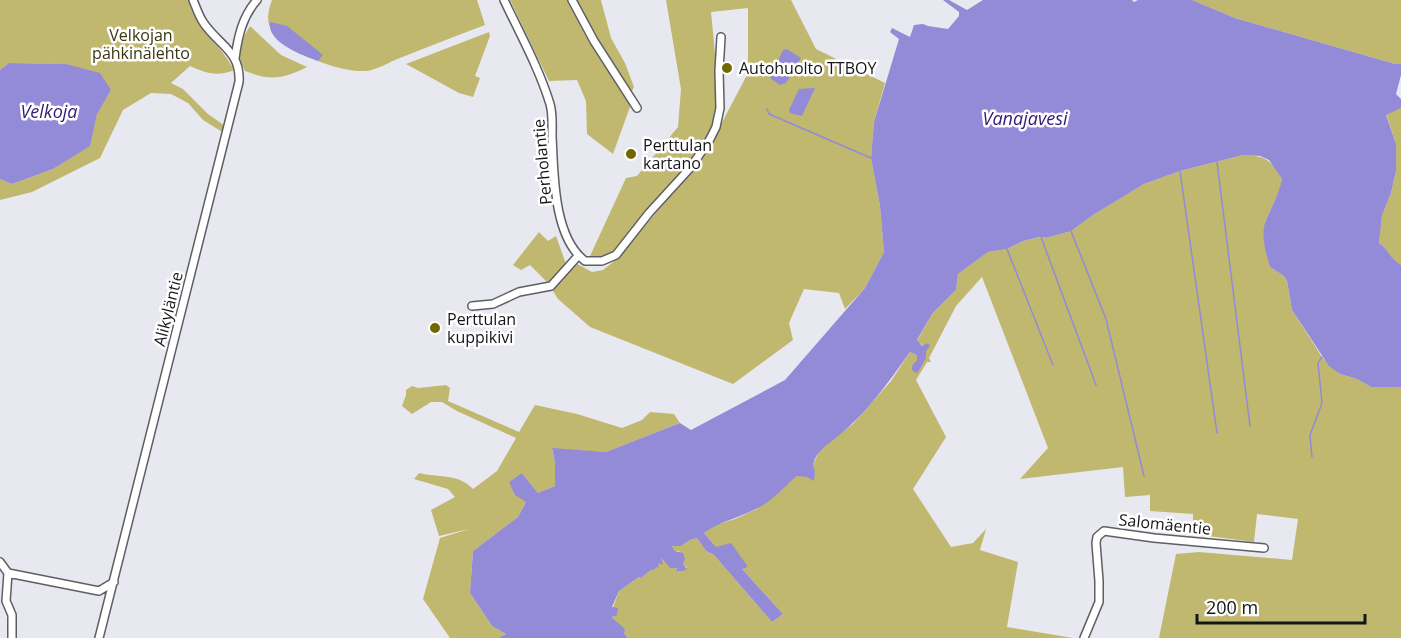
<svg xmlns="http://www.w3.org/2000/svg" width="1401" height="638" font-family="'Open Sans',sans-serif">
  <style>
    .green { fill: #c0b86f }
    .water { fill: #938ad8 }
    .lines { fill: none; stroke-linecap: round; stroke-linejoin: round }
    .stream { stroke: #938ad8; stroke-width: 1.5 }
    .minor-casing { stroke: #5e5e65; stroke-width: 10 }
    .minor { stroke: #fff; stroke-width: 7 }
    .poi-dot { fill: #726800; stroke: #fff; stroke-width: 2 }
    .labels { text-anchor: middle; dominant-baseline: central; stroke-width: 5; stroke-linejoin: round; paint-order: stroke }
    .park-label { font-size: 16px; fill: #3a360e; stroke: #fff }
    .poi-label { font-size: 16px; fill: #151518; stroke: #fff; text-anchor: start }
    .street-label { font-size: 16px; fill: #151518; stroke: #fff }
    .water-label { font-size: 18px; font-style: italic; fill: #341a74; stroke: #fff }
  </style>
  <rect width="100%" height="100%" fill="#e8e8f1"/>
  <!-- green -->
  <path class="green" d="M 0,0 L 189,0 C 197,28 221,45 234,70 C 218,77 205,73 190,66 L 171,83 L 183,89 L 208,114 L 225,126 L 224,133 L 203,120 L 188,103 L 171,94 L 151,93 L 123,110 L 100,158 L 32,192 L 0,200 L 0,179 L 12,184 L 53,169 L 89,146 L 97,113 L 111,90 L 66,64 L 9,63 L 0,70 Z
    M 272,0 L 477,0 L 485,25 C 455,36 425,48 395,60 C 386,64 374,71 365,71 C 340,72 307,58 287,46 C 268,34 264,20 272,0 Z
    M 510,0 L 568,0 L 586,35 L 631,104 L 613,154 L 587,134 L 586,101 L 577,80 L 549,81 Z
    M 575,0 L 601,0 L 611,38 L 625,63 L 634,87 L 631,93 L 606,55 Z
    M 666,0 L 791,0 L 816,49 L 885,83 L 874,122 L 871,158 L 880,206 L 884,252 L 865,288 L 845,309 L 839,293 L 804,289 L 789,323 L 793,340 L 733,384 L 590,327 L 558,299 L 548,283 L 530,265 L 521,270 L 513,265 L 539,232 L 548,241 L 556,236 L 566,264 L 570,260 L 592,272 L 603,270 L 617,259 L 706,153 L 748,73 L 748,8 L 711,12 L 719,95 L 716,119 L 707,136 L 691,163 L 635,225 L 621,247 L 603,257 L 590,256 L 626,178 L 637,176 L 678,127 L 681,89 Z
    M 1192,0 L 1401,0 L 1401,64 L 1395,64 L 1235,18 Z
    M 250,26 L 281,55 L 307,67 C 283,79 271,81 245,71 C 235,51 239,45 250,26 Z
    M 489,32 L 490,36 L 475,76 L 480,78 L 473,97 L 459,93 L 406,64 Z
    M 1401,106 L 1401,265 C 1389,259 1389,250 1379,243 L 1382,214 L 1391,193 L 1396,171 L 1396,144 L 1386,114 L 1400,108 Z
    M 1243,155 C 1266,156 1270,159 1282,179 L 1280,189 L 1265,222 L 1270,267 L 1284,276 L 1287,281 L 1292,310 L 1322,357 L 1340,374 L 1357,379 L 1371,387 L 1401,387 L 1401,638 L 1159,638 L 1176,554 L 1199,552 L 1292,560 L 1298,519 L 1257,514 L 1254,542 L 1193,534 L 1193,514 L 1150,511 L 1150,495 L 1125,497 L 1123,467 L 1020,479 L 1048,448 L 982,277 L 956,306 L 929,358 L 931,362 L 927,362 L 916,380 L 946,437 L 913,489 L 951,547 L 973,543 L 986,529 L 980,550 L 1018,562 L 1007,627 L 1073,638 L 628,638 L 610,616 L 619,591 L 639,577 L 641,578 L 661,562 L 661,556 L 677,568 L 676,571 L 687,568 L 683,564 L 679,551 L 675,551 L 672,546 L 681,546 L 690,540 L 697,538 L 706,551 L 714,555 L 772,622 L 783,614 L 741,568 L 748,567 L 716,547 L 704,533 L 715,525 L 735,519 L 757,509 L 797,476 L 815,475 L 813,465 L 820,449 L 853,424 L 891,381 L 910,352 L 917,355 L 917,360 L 915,363 L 918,372 L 923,346 L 917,341 L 932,314 L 956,290 L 958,274 L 988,252 L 1007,249 L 1023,241 L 1041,237 L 1050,237 L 1071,231 L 1093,215 L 1144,184 L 1180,171 Z
    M 446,385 L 450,388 L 448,401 L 519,432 L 535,405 L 577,414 L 622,428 L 642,420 L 650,412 L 674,414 L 680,423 L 606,452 L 552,449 L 555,462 L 555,486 L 538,493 L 522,473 L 526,502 L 518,517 L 473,551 L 470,593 L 492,626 L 506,634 L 498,638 L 450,638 L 423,599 L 440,538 L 469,529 L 439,536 L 431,510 L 455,497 L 448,489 L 414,479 L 419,473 C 439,478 458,473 473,489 L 497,471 L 516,438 L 457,411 L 442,402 L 431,402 L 412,414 L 402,406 L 406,395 L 406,390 L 412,386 L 418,388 Z"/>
  <!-- water -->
  <path class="water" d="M 943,0 L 949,0 L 967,10 L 983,0 L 1132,0 L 1134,2 L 1138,0 L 1192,0 L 1235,18 L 1395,64 L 1401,64 L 1401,75 L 1396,94 L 1401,99 L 1401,108 L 1386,115 L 1396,144 L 1396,171 L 1391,193 L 1382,215 L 1379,243 C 1389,250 1390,259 1401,265 L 1401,387 L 1371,387 L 1357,379 L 1340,374 L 1329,366 L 1292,310 L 1287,281 L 1284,276 L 1270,267 C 1266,253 1260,235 1266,220 C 1272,206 1279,194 1282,179 L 1269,160 L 1260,156 L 1243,155 L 1180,171 L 1144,184 L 1093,215 L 1071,231 L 1050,237 L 1040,237 L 1023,241 L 1007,249 L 988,252 L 958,274 L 956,290 L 932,314 L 917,340 L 922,346 L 928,343 L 930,346 L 926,351 L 926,358 L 918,372 L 916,373 L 912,370 L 912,366 L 917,360 L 917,355 L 910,352 C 888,383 866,414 837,437 C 826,446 816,451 813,465 L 815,472 L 814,481 L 807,477 L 797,476 C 784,487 771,502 756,509 C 739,518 720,521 704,533 L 716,547 L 731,543 L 748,567 L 742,569 L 783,614 L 772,622 L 714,555 L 706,551 L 697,538 L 690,540 L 681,546 L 672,546 L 675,551 L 683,553 L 685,559 L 683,564 L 687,569 L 683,571 L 676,571 L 677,568 L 670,568 L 661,557 L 663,565 L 659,563 L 658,568 L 656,567 L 655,569 L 651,570 L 641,578 L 639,577 L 619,591 L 612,607 L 618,608 L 617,615 L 611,617 L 625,629 L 624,633 L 628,638 L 498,638 L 506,634 L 492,626 L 470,593 L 473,551 L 518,517 L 526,502 L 515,495 L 509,482 L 522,473 L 538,493 L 555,486 L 555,462 L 552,448 L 606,452 L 680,423 L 691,430 L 785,380 L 865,288 L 884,252 L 880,206 L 871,158 L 874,122 L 899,39 L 890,32 L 892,28 L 910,37 L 914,25 L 923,24 L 928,26 L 948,29 L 959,16 L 959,12 Z
    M 270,22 L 287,26 L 323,55 L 318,61 C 302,55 267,43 270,22 Z
    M 787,49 L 801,58 L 786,83 L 780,85 L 770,78 L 783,50 Z
    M 9,63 L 66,64 L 100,73 L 111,90 L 97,114 L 90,146 L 53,169 L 12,184 L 0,179 L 0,70 Z
    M 815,88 L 802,116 L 790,113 L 789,110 L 799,89 Z"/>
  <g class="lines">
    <!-- stream -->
    <path class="stream" d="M 767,109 L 769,114 L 871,158
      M 1217,162 L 1250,426
      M 1180,171 L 1217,433
      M 1071,231 L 1106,319 L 1144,476
      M 1041,237 L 1096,385
      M 1007,249 L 1053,365
      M 1312,457 L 1310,435 L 1322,403 L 1318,363 L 1322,357"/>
    <defs>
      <path id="minor" d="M 504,0 C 520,34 539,68 550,104 C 553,114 552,126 552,136 C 554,173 553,237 585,261 L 602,261 L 616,255 L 649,213 L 691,167 L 710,139 L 716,127 L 720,108 L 719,71 L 721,37
        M 572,0 L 594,41 L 637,108
        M 235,58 C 238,37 242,17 257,0
        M 472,306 L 493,304 L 519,292 L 551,286 L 578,256
        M 0,562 L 8,573
        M 8,573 L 99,591 L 114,582
        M 8,573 L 6,601 L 12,615 L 12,638
        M 99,638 L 239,82 C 241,51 218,45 203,22 C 199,16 196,7 193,0
        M 1084,638 L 1099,602 L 1099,581 L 1096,543 L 1097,537 L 1104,531 L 1154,538 L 1264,548"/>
    </defs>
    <!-- minor casing -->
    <use href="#minor" class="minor-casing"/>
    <!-- minor -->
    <use href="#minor" class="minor"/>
  </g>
  <!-- markers -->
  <g class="poi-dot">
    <circle cx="727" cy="68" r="6"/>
    <circle cx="631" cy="154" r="6"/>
    <circle cx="435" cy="328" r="6"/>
  </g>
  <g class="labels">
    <!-- park labels -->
    <g class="park-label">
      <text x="141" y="35">Velkojan<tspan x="141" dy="18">pähkinälehto</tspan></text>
    </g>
    <!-- poi labels -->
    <g class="poi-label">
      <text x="739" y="68">Autohuolto TTBOY</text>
      <text x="643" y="145">Perttulan<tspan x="643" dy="18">kartano</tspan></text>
      <text x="447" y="319">Perttulan<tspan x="447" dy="18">kuppikivi</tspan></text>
    </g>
    <!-- street labels -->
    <g class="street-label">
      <text transform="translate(542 162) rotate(-95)">Perholantie</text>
      <text transform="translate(168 309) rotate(-76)">Alikyläntie</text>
      <text transform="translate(1165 524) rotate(6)">Salomäentie</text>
    </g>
    <!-- water labels -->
    <g class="water-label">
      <text x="49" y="111">Velkoja</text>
      <text x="1025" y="118">Vanajavesi</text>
    </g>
  </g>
  <!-- scale -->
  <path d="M1197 614v9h168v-9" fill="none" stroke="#151518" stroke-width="3"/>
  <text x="1206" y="614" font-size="18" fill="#151518" stroke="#ffffff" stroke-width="4.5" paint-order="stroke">200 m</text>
</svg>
